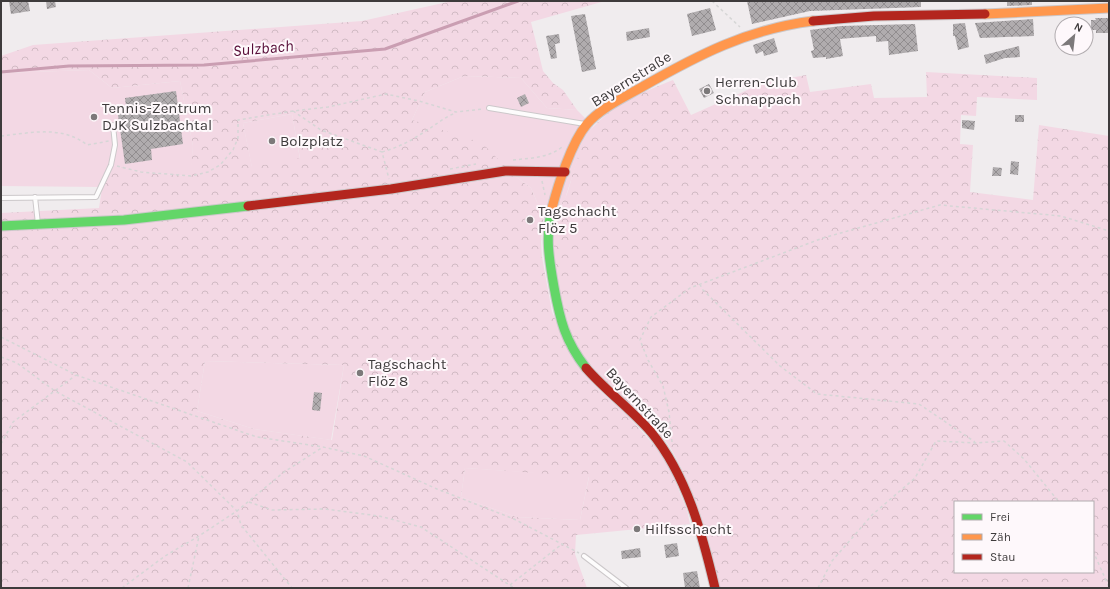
<svg xmlns="http://www.w3.org/2000/svg" width="1110" height="589" font-family="Karla,sans-serif">
  <style>
    .grass { fill: #f3d8e4 }
    .forest { fill: url(#forest-crowns); fill-rule: evenodd }
    .lines { fill: none; stroke-linecap: round; stroke-linejoin: round }
    .stream { stroke: #ca9eb2; stroke-width: 3 }
    .building { fill: url(#building-cross-hatch) }
    .lane-casing { stroke: #ccc8ca; stroke-width: 6 }
    .fast-casing { stroke: #ccc8ca; stroke-width: 11 }
    .slow-casing { stroke: #ccc8ca; stroke-width: 11 }
    .jam-casing { stroke: #ccc8ca; stroke-width: 11 }
    .path { stroke: #d6d6d6; stroke-width: 1.5; stroke-dasharray: 3 3; stroke-linecap: butt }
    .lane { stroke: #fdfcfc; stroke-width: 4 }
    .fast { stroke: #63d668; stroke-width: 9 }
    .slow { stroke: #ff974d; stroke-width: 9 }
    .jam { stroke: #b3261e; stroke-width: 9 }
    .poi-dot { fill: #7c797a; stroke: #fef8fb; stroke-width: 1.5 }
    .labels { text-anchor: middle; dominant-baseline: central; stroke-width: 4; stroke-linejoin: round; paint-order: stroke }
    .street-label { font-size: 15px; fill: #3e3b3c; stroke: #fef8fb }
    .poi-label { font-size: 15px; fill: #3e3b3c; stroke: #fef8fb; text-anchor: start }
    .water-label { font-size: 16px; font-style: italic; fill: #560b36; stroke: #fef8fb }
  </style>
  <defs>
    <pattern id="forest-crowns" width="20" height="18" patternUnits="userSpaceOnUse"><rect width="20" height="18" fill="#f3d8e4"/><path d="M2 6a3 3 0 1 1 6 0M12 15a3 3 0 1 1 6 0" fill="none" stroke="#d1bac4"/></pattern>
    <pattern id="building-cross-hatch" width="8" height="8" patternUnits="userSpaceOnUse"><rect width="8" height="8" fill="#b0acae"/><path d="M0 0l8 8M0 8l8-8" fill="none" stroke="#918d8f"/></pattern>
  </defs>
  <rect width="100%" height="100%" fill="#f0ecee"/>
  <!-- grass -->
  <path class="grass" d="M 89,70 L 112,88 L 180,81 L 193,146 L 191,176 L 141,172 L 111,165 L 100,187 L 1,186 L 1,73 Z
    M 464,76 L 521,78 L 547,108 L 577,110 L 593,126 L 580,152 L 565,199 L 559,207 L 554,220 L 544,218 L 531,188 L 515,176 L 412,120 L 425,92 Z
    M 292,114 L 300,159 L 252,168 L 243,123 Z
    M 205,361 L 344,365 L 331,440 L 254,429 L 197,411 Z
    M 465,468 L 589,476 L 580,520 L 516,517 L 461,497 Z"/>
  <!-- forest -->
  <path class="forest" d="M 452,1 L 605,1 L 531,22 L 543,71 L 553,83 L 563,90 L 577,110 L 547,108 L 521,78 L 464,76 L 425,92 L 412,120 L 482,143 L 515,176 L 531,188 L 537,202 L 544,213 L 541,242 L 542,257 L 552,312 L 577,364 L 599,390 L 627,415 L 661,453 L 670,469 L 687,510 L 690,524 L 576,535 L 575,554 L 587,588 L 1,588 L 1,213 L 99,208 L 102,188 L 111,165 L 141,172 L 190,176 L 193,146 L 180,81 L 112,88 L 89,70 L 1,73 L 1,56 L 33,45 L 362,21 ZM 292,114 L 300,158 L 252,167 L 243,123 ZM 205,361 L 344,365 L 332,440 L 254,429 L 197,411 ZM 465,468 L 589,477 L 580,520 L 516,517 L 461,497 Z
    M 926,72 L 1037,78 L 1037,100 L 977,97 L 976,116 L 961,115 L 960,144 L 973,145 L 970,192 L 1033,200 L 1039,125 L 1109,136 L 1109,588 L 720,588 C 711,543 694,488 671,449 C 663,436 651,425 640,415 C 617,392 590,370 574,342 C 559,315 547,248 555,219 C 557,211 560,206 564,200 C 568,193 570,184 572,176 C 577,162 583,136 594,126 C 617,102 643,92 673,80 L 691,115 L 763,83 L 806,75 L 810,92 L 871,84 L 874,98 L 927,97 ZM 955,502 L 1093,502 L 1093,572 L 955,572 Z"/>
  <g class="lines">
    <!-- stream -->
    <path class="stream" d="M 1,72 L 69,66 L 204,65 L 385,49 L 518,1"/>
  </g>
  <!-- building -->
  <path class="building" d="M 9,1 L 28,1 L 30,11 L 11,14 Z
    M 46,1 L 55,1 L 56,7 L 47,9 Z
    M 747,1 L 921,1 L 921,7 L 810,11 L 752,24 Z
    M 1007,1 L 1032,1 L 1032,5 L 1007,6 Z
    M 710,8 L 716,30 L 692,36 L 687,14 Z
    M 585,14 L 596,69 L 582,72 L 571,16 Z
    M 1095,18 L 1109,18 L 1109,33 L 1096,33 L 1096,30 L 1091,30 L 1091,20 L 1096,20 Z
    M 1033,19 L 1034,36 L 980,38 L 975,23 Z
    M 965,23 L 969,47 L 958,50 L 955,36 L 953,36 L 953,24 Z
    M 915,24 L 918,51 L 889,55 L 888,41 L 876,42 L 876,36 L 851,38 L 840,39 L 843,56 L 826,59 L 826,57 L 813,58 L 811,51 L 814,50 L 810,30 L 841,26 Z
    M 649,28 L 650,37 L 627,41 L 626,32 Z
    M 559,34 L 560,43 L 555,44 L 557,58 L 551,59 L 546,36 Z
    M 774,38 L 778,52 L 764,56 L 763,51 L 756,54 L 753,45 Z
    M 1019,46 L 1020,57 L 1005,58 L 986,64 L 984,55 Z
    M 709,84 L 714,93 L 704,98 L 699,89 Z
    M 176,91 L 183,144 L 151,149 L 152,160 L 125,164 L 117,108 L 126,106 L 125,98 Z
    M 525,94 L 529,103 L 521,107 L 517,98 Z
    M 1015,115 L 1024,115 L 1024,122 L 1015,122 Z
    M 962,120 L 975,121 L 974,130 L 962,128 Z
    M 1011,161 L 1019,162 L 1018,175 L 1010,174 Z
    M 993,167 L 1002,168 L 1001,176 L 992,176 Z
    M 314,392 L 322,393 L 320,411 L 312,410 Z
    M 677,543 L 679,556 L 666,558 L 664,545 Z
    M 640,548 L 641,557 L 622,559 L 621,551 Z
    M 697,571 L 700,588 L 685,588 L 683,573 Z"/>
  <g class="lines">
    <defs>
      <path id="lane" d="M 489,108 L 585,124
        M 35,197 L 38,224
        M 1,198 L 96,197 L 111,165 L 115,145 L 113,125
        M 584,556 L 626,588"/>
      <path id="fast" d="M 552,208 C 545,236 549,259 554,287 C 560,320 565,341 586,368
        M 1,226 L 124,220 L 248,206"/>
      <path id="slow" d="M 985,14 L 1109,8
        M 552,208 C 558,185 571,143 587,124 C 601,108 623,98 642,87 C 698,55 748,29 813,21"/>
      <path id="jam" d="M 813,21 L 874,16 L 985,14
        M 248,206 L 391,189 L 505,171 L 565,172
        M 586,368 C 606,391 631,409 651,432 C 687,476 702,533 715,588"/>
    </defs>
    <!-- lane casing -->
    <use href="#lane" class="lane-casing"/>
    <!-- fast casing -->
    <use href="#fast" class="fast-casing"/>
    <!-- slow casing -->
    <use href="#slow" class="slow-casing"/>
    <!-- jam casing -->
    <use href="#jam" class="jam-casing"/>
    <!-- path -->
    <path class="path" d="M 712,1 L 740,27
      M 293,111 L 321,130 L 382,152 L 389,179
      M 1,136 C 30,133 62,125 87,145 L 109,141
      M 382,152 C 396,148 409,142 421,134 C 433,127 443,118 455,113
      M 513,160 C 531,158 548,158 562,147
      M 117,166 L 141,172 L 191,176 L 208,172 L 220,165 L 233,150 L 238,138 L 238,120 L 293,111 L 328,107 L 386,94 L 419,101 L 456,112 L 483,109
      M 450,169 L 476,164
      M 542,181 L 545,195
      M 700,284 L 702,289 L 780,366 L 817,394 L 919,404 L 975,442
      M 1,337 L 76,375 L 242,432 L 257,437 L 323,447 L 364,456 L 437,489 L 514,519 L 579,553
      M 1,357 L 17,363 L 55,391 L 187,462 L 237,511 L 241,525 L 292,588
      M 672,442 L 669,412 L 663,386 L 648,360 L 640,340 L 651,317 L 690,288 L 823,238 L 940,205 L 1061,216 L 1109,231
      M 1,444 L 13,422 L 76,375
      M 249,502 L 272,510 L 325,509 L 379,516 L 421,527 L 514,588
      M 1093,551 L 1109,587
      M 510,585 L 562,544
      M 122,588 L 165,556 L 199,536 L 237,511 L 284,472 L 323,447
      M 188,588 L 199,536
      M 818,588 L 832,561 L 872,515 L 915,478 L 936,441 L 976,443 L 1004,441 L 1024,459 L 1059,502"/>
    <!-- lane -->
    <use href="#lane" class="lane"/>
    <!-- fast -->
    <use href="#fast" class="fast"/>
    <!-- slow -->
    <use href="#slow" class="slow"/>
    <!-- jam -->
    <use href="#jam" class="jam"/>
  </g>
  <!-- markers -->
  <g class="poi-dot">
    <circle cx="707" cy="91" r="4"/>
    <circle cx="94" cy="117" r="4"/>
    <circle cx="272" cy="141" r="4"/>
    <circle cx="530" cy="220" r="4"/>
    <circle cx="360" cy="373" r="4"/>
    <circle cx="637" cy="529" r="4"/>
  </g>
  <g class="labels">
    <!-- street labels -->
    <g class="street-label">
      <text transform="translate(631 79) rotate(-32)">Bayernstraße</text>
      <text transform="translate(640 403) rotate(47)">Bayernstraße</text>
    </g>
    <!-- poi labels -->
    <g class="poi-label">
      <text x="715" y="82">Herren-Club<tspan x="715" dy="17">Schnappach</tspan></text>
      <text x="102" y="108">Tennis-Zentrum<tspan x="102" dy="17">DJK Sulzbachtal</tspan></text>
      <text x="280" y="141">Bolzplatz</text>
      <text x="538" y="211">Tagschacht<tspan x="538" dy="17">Flöz 5</tspan></text>
      <text x="368" y="364">Tagschacht<tspan x="368" dy="17">Flöz 8</tspan></text>
      <text x="645" y="529">Hilfsschacht</text>
    </g>
    <!-- water labels -->
    <g class="water-label">
      <text transform="translate(263 48) rotate(-5)">Sulzbach</text>
    </g>
  </g>
  <!-- border -->
  <rect width="1110" height="589" fill="none" stroke="#3e3b3c" stroke-width="4"/>
  <!-- legend -->
  <rect x="954" y="501" width="140" height="72" fill="#fef8fb" stroke="#b1acaf"/>
  <rect x="962" y="514" width="20" height="6" fill="#63d668" stroke="#b1acaf"/>
  <text x="990" y="521" font-size="12" fill="#3e3b3c">Frei</text>
  <rect x="962" y="534" width="20" height="6" fill="#ff974d" stroke="#b1acaf"/>
  <text x="990" y="541" font-size="12" fill="#3e3b3c">Zäh</text>
  <rect x="962" y="554" width="20" height="6" fill="#b3261e" stroke="#b1acaf"/>
  <text x="990" y="561" font-size="12" fill="#3e3b3c">Stau</text>
  <!-- north arrow -->
  <g transform="translate(1074 36) rotate(28)"><circle r="19" fill="#fef8fb" stroke="#b1acaf"/>
  <path d="M0-3L7 15L0 10L-7 15Z" fill="#7c797a"/>
  <text y="-6" font-size="11" font-weight="bold" text-anchor="middle" fill="#3e3b3c">N</text>
  </g>
</svg>
